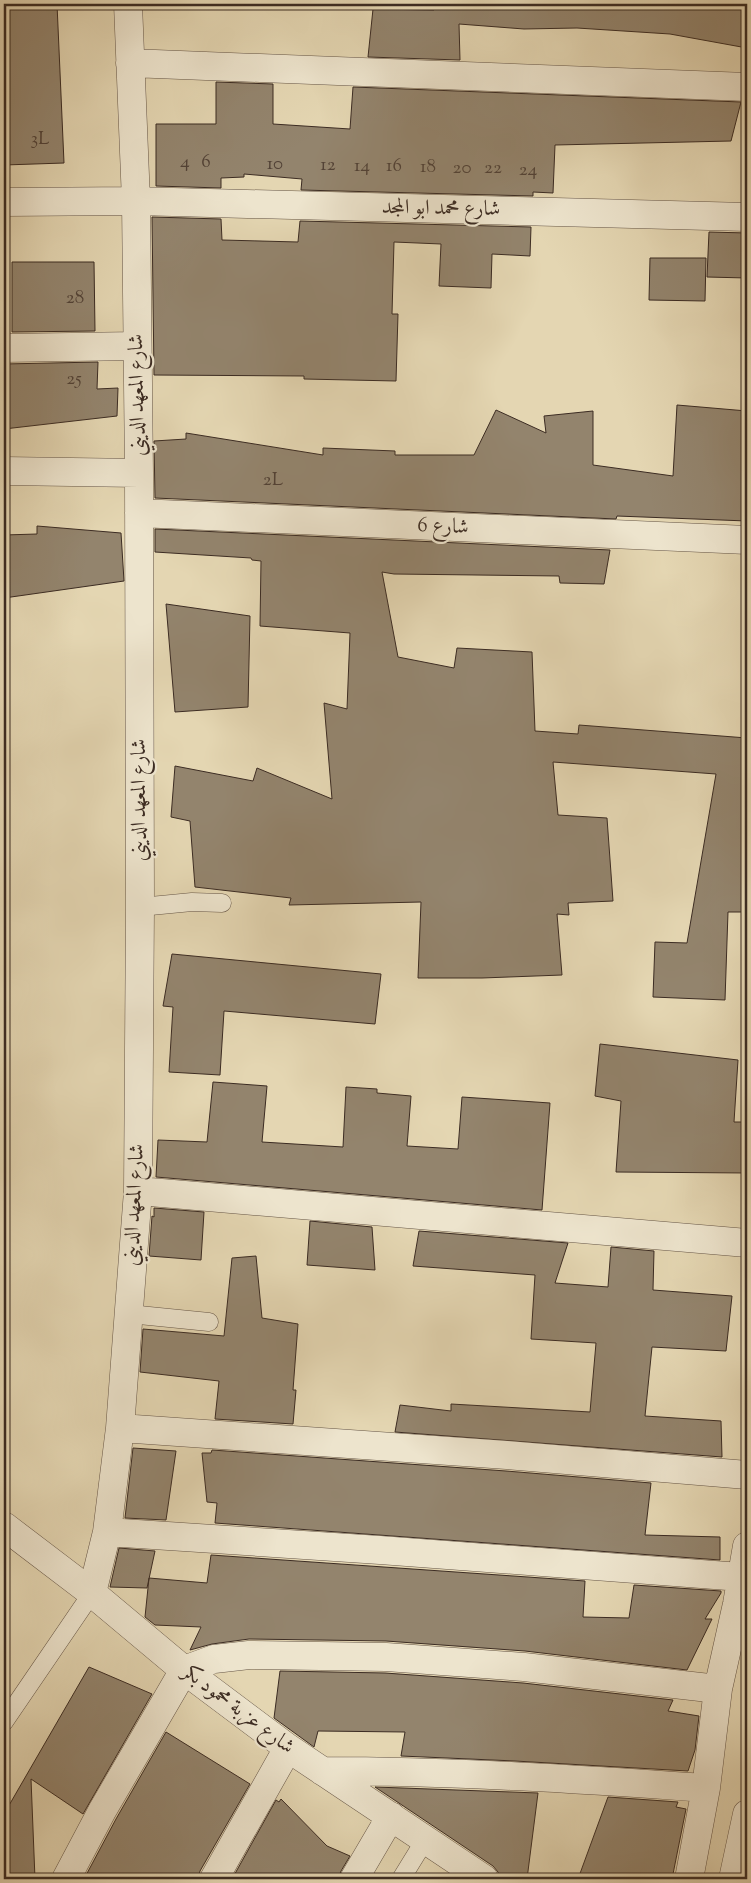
<svg xmlns="http://www.w3.org/2000/svg" width="751" height="1883" font-family="'Sorts Mill Goudy',Amiri,serif">
  <style>
    .building { fill: #93846d; stroke: #3c2c23 }
    .lines { fill: none; stroke-linecap: round; stroke-linejoin: round }
    .lane-casing { stroke: #665647; stroke-width: 19 }
    .street-casing { stroke: #665647; stroke-width: 29 }
    .lane { stroke: #ede4cd; stroke-width: 18 }
    .street { stroke: #ede4cd; stroke-width: 28 }
    .labels { text-anchor: middle; dominant-baseline: central; stroke-width: 4.5; stroke-linejoin: round; paint-order: stroke }
    .number-label { font-size: 19px; fill: #524236 }
    .street-label { font-size: 21px; fill: #3c2c23; stroke: #ede4cd }
  </style>
  <rect width="100%" height="100%" fill="#e4d6b2"/>
  <filter id="stains"><feTurbulence type="fractalNoise" baseFrequency=".004" numOctaves="4"/><feColorMatrix values="0 0 0 0 .2 0 0 0 0 .09 0 0 0 0 .02 0 0 0 .5 -.17"/></filter>
  <radialGradient id="worn" r=".72"><stop offset=".6" stop-color="#630" stop-opacity="0"/><stop offset="1" stop-color="#630" stop-opacity=".3"/></radialGradient>
  <!-- building -->
  <path class="building" d="M 4,4 L 57,4 L 64,163 L 4,165 Z
    M 434,4 L 747,4 L 747,48 L 670,34 L 577,28 L 524,29 L 459,24 L 460,60 L 368,57 L 373,9 L 434,10 Z
    M 216,82 L 273,84 L 273,124 L 350,129 L 353,87 L 741,102 L 731,141 L 555,145 L 553,193 L 533,192 L 533,196 L 301,190 L 302,179 L 244,174 L 244,177 L 221,178 L 221,188 L 156,186 L 156,124 L 216,124 Z
    M 152,217 L 221,219 L 222,240 L 298,242 L 300,221 L 531,227 L 530,256 L 492,254 L 491,288 L 439,286 L 441,244 L 394,242 L 392,314 L 398,314 L 396,381 L 304,379 L 304,376 L 154,375 Z
    M 709,232 L 747,233 L 747,278 L 707,277 Z
    M 650,258 L 706,258 L 705,301 L 649,300 Z
    M 12,262 L 94,262 L 95,331 L 12,332 Z
    M 98,362 L 97,389 L 118,388 L 117,416 L 4,429 L 4,364 Z
    M 677,405 L 747,411 L 747,521 L 617,516 L 616,519 L 155,498 L 154,441 L 186,439 L 186,433 L 323,455 L 323,448 L 395,451 L 395,455 L 474,455 L 496,410 L 546,433 L 544,416 L 593,411 L 593,465 L 673,476 Z
    M 37,526 L 121,533 L 124,581 L 4,598 L 4,535 L 37,534 Z
    M 155,529 L 610,550 L 604,584 L 560,583 L 559,576 L 394,574 L 382,572 L 398,657 L 454,668 L 457,648 L 532,652 L 535,731 L 578,734 L 579,725 L 747,738 L 747,912 L 728,912 L 725,1000 L 653,997 L 655,942 L 687,943 L 716,774 L 553,762 L 558,815 L 607,818 L 613,901 L 568,903 L 569,915 L 557,914 L 562,975 L 482,978 L 418,978 L 421,902 L 289,905 L 291,898 L 195,887 L 190,821 L 171,817 L 175,766 L 253,781 L 257,768 L 332,799 L 324,703 L 347,709 L 350,633 L 260,626 L 261,561 L 252,560 L 251,558 L 155,552 Z
    M 166,604 L 250,616 L 248,707 L 175,712 Z
    M 172,954 L 381,974 L 375,1024 L 224,1011 L 220,1075 L 169,1072 L 173,1007 L 163,1006 Z
    M 600,1044 L 738,1060 L 734,1122 L 747,1122 L 747,1173 L 616,1172 L 621,1101 L 595,1096 Z
    M 213,1082 L 267,1086 L 262,1142 L 343,1147 L 346,1087 L 377,1089 L 377,1093 L 411,1096 L 407,1146 L 458,1149 L 462,1097 L 550,1103 L 542,1210 L 156,1177 L 158,1140 L 207,1142 Z
    M 154,1208 L 204,1212 L 201,1260 L 149,1256 L 152,1216 L 154,1217 Z
    M 310,1221 L 372,1227 L 375,1270 L 307,1265 Z
    M 419,1231 L 568,1243 L 555,1283 L 608,1287 L 611,1247 L 654,1251 L 653,1290 L 732,1296 L 726,1351 L 652,1347 L 645,1416 L 721,1421 L 722,1457 L 395,1432 L 400,1405 L 451,1411 L 451,1404 L 590,1412 L 596,1343 L 531,1339 L 535,1275 L 413,1266 Z
    M 256,1256 L 262,1318 L 298,1324 L 293,1390 L 296,1390 L 293,1424 L 215,1419 L 219,1381 L 140,1372 L 143,1329 L 224,1336 L 232,1258 Z
    M 133,1448 L 176,1451 L 166,1520 L 125,1518 Z
    M 212,1450 L 506,1471 L 651,1483 L 645,1535 L 720,1537 L 720,1560 L 215,1523 L 217,1503 L 207,1502 L 202,1453 L 211,1453 Z
    M 119,1548 L 155,1551 L 147,1588 L 110,1587 Z
    M 211,1555 L 585,1581 L 583,1617 L 629,1618 L 634,1585 L 721,1591 L 721,1593 L 705,1619 L 712,1619 L 687,1670 L 525,1651 L 386,1641 L 249,1639 L 212,1644 L 190,1650 L 201,1627 L 155,1625 L 145,1617 L 149,1578 L 207,1583 Z
    M 89,1667 L 152,1694 L 83,1814 L 31,1779 L 35,1879 L 4,1879 L 4,1814 Z
    M 280,1671 L 385,1673 L 523,1683 L 673,1700 L 668,1711 L 699,1716 L 695,1750 L 688,1771 L 515,1761 L 401,1756 L 405,1732 L 318,1731 L 314,1747 L 274,1718 Z
    M 166,1732 L 250,1784 L 200,1871 L 198,1879 L 84,1879 L 116,1819 Z
    M 375,1787 L 538,1793 L 527,1879 L 505,1879 L 499,1876 L 498,1872 L 493,1866 Z
    M 608,1797 L 678,1802 L 676,1807 L 686,1809 L 672,1879 L 578,1879 Z
    M 281,1799 L 327,1846 L 350,1856 L 341,1871 L 338,1879 L 232,1879 L 276,1800 L 279,1802 Z"/>
  <g class="lines">
    <defs>
      <path id="lane" d="M 140,907 L 192,902 L 222,903
        M 129,1314 L 209,1322
        M 4,1722 L 92,1593
        M 401,1879 L 425,1840"/>
      <path id="street" d="M 130,63 L 747,87
        M 4,202 L 136,201 L 747,217
        M 4,348 L 137,346
        M 4,471 L 139,473
        M 139,513 L 747,540
        M 138,1191 L 747,1243
        M 120,1428 L 507,1455 L 747,1475
        M 4,1526 L 92,1593 L 184,1670 L 288,1748 L 484,1879
        M 107,1532 L 380,1550 L 741,1577
        M 92,1593 L 107,1532 L 120,1428 L 138,1191 L 140,907 L 139,473 L 136,201 L 128,4
        M 322,1771 C 451,1771 578,1779 706,1788
        M 66,1879 L 102,1811 L 184,1670 L 214,1659 L 249,1655 L 386,1657 L 524,1667 L 718,1689
        M 214,1879 L 288,1748
        M 354,1879 L 391,1816
        M 689,1879 L 706,1788 L 718,1689 L 737,1604 L 747,1546
        M 733,1879 L 747,1814"/>
    </defs>
    <!-- lane casing -->
    <use href="#lane" class="lane-casing"/>
    <!-- street casing -->
    <use href="#street" class="street-casing"/>
    <!-- lane -->
    <use href="#lane" class="lane"/>
    <!-- street -->
    <use href="#street" class="street"/>
  </g>
  <g class="labels">
    <!-- number labels -->
    <g class="number-label">
      <text x="40" y="139">3L</text>
      <text x="185" y="162">4</text>
      <text x="206" y="162">6</text>
      <text x="275" y="164">10</text>
      <text x="328" y="165">12</text>
      <text x="362" y="166">14</text>
      <text x="394" y="166">16</text>
      <text x="428" y="167">18</text>
      <text x="462" y="168">20</text>
      <text x="493" y="168">22</text>
      <text x="528" y="170">24</text>
      <text x="75" y="298">28</text>
      <text x="74" y="379">25</text>
      <text x="273" y="480">2L</text>
    </g>
    <!-- street labels -->
    <g class="street-label">
      <text transform="translate(441 209) rotate(1)">شارع محمد ابو المجد</text>
      <text transform="translate(138 395) rotate(-91)">شارع المعهد الديني</text>
      <text transform="translate(443 527) rotate(3)">شارع 6</text>
      <text transform="translate(140 800) rotate(-90)">شارع المعهد الديني</text>
      <text transform="translate(135 1205) rotate(-87)">شارع المعهد الديني</text>
      <text transform="translate(238 1710) rotate(37)">شارع عزبة محمود بكر</text>
    </g>
  </g>
  <!-- margin -->
  <rect width="751" height="1883" fill="none" stroke="#e4d6b2" stroke-width="20"/>
  <rect x="5" y="5" width="741" height="1873" fill="none" stroke="#3c2c23" stroke-width="2.5"/>
  <rect x="10" y="10" width="731" height="1863" fill="none" stroke="#3c2c23"/>
  <rect width="100%" height="100%" filter="url(#stains)"/>
  <rect width="100%" height="100%" fill="url(#worn)"/>
</svg>
